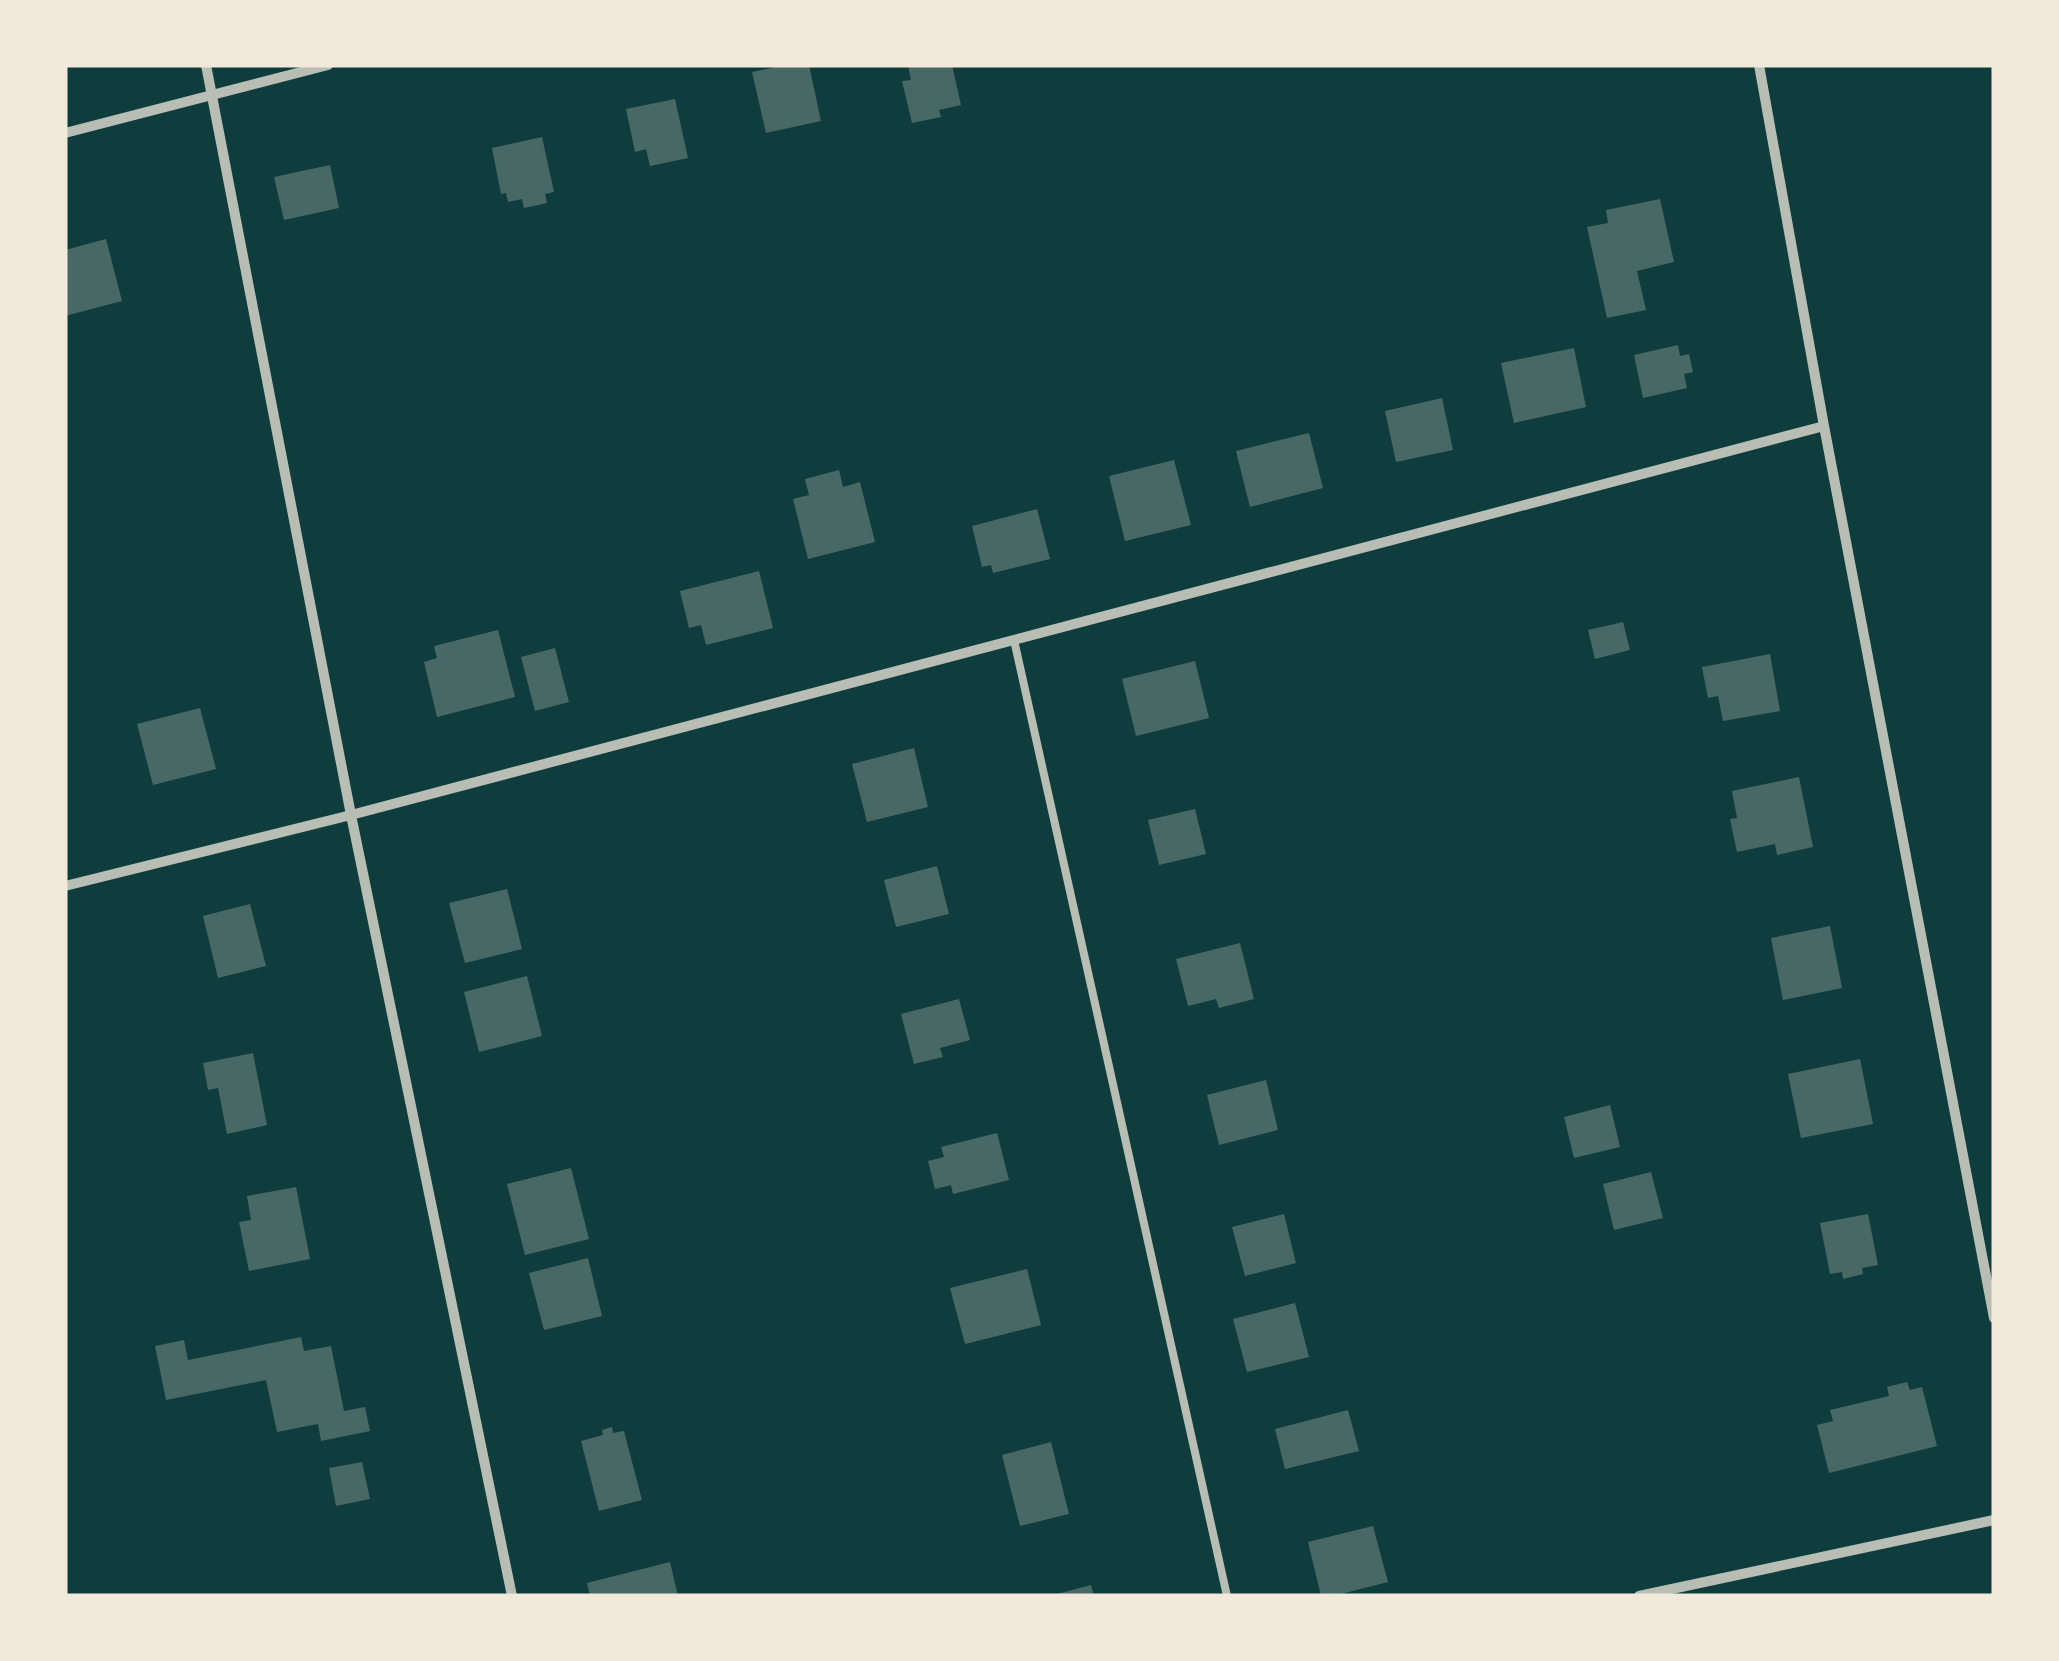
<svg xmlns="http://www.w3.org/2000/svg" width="2059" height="1661" font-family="'Alegreya Sans',sans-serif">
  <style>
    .building { fill: #486865 }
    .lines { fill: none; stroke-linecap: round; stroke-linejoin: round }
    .service { stroke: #b8beb3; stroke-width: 8 }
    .minor { stroke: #b8beb3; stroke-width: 10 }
  </style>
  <rect width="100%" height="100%" fill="#0f3d3e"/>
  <!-- building -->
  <path class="building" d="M 786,65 L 809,65 L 821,121 L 766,133 L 752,72 Z
    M 908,65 L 952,65 L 961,105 L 939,110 L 941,117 L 912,123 L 902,81 L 911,80 Z
    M 675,99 L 688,158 L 650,166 L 646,149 L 635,152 L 626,109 Z
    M 542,137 L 554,192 L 545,194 L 547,203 L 524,208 L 522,199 L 508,202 L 506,193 L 501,194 L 492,148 Z
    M 330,165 L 339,208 L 284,220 L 274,177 Z
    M 1660,199 L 1674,262 L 1637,271 L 1646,310 L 1607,318 L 1587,227 L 1608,223 L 1606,210 Z
    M 106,239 L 122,301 L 65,316 L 65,250 Z
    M 1678,345 L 1680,356 L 1689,354 L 1693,372 L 1684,374 L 1687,388 L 1643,398 L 1634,355 Z
    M 1574,348 L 1586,407 L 1514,423 L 1501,363 Z
    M 1442,398 L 1453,450 L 1396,462 L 1385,411 Z
    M 1309,433 L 1323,488 L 1250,507 L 1236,451 Z
    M 1174,460 L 1191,525 L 1125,541 L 1109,476 Z
    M 839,470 L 843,487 L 860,482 L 875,542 L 808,559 L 793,499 L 809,495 L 805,479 Z
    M 1037,509 L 1050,559 L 993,573 L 991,565 L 982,567 L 972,526 Z
    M 759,571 L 773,628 L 706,645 L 701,625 L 689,628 L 680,591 Z
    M 1623,622 L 1630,650 L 1595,659 L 1588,630 Z
    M 498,630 L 515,697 L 437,717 L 424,662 L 437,658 L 434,646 Z
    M 555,648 L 569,702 L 535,711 L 521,657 Z
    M 1770,654 L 1780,711 L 1723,721 L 1718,696 L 1708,698 L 1702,667 Z
    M 1195,661 L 1209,718 L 1136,736 L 1122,679 Z
    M 200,708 L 216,769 L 153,785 L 137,724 Z
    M 914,748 L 928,807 L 867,822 L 852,764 Z
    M 1799,777 L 1813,847 L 1777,855 L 1775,844 L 1737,852 L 1730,819 L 1737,818 L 1732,791 Z
    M 1195,809 L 1206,854 L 1159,865 L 1148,820 Z
    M 937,866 L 949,914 L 896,927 L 884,880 Z
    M 507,889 L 522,949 L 465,963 L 449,903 Z
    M 250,904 L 266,966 L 218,978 L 203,916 Z
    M 1830,926 L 1842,988 L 1783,1000 L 1771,938 Z
    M 1240,943 L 1254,999 L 1219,1008 L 1216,999 L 1188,1006 L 1176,959 Z
    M 527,976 L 542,1036 L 479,1052 L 464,992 Z
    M 959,999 L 970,1040 L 940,1048 L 943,1057 L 914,1064 L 901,1014 Z
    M 253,1053 L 267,1125 L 227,1134 L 218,1088 L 208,1090 L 203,1063 Z
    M 1860,1059 L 1873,1124 L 1801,1138 L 1788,1074 Z
    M 1266,1080 L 1278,1130 L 1219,1145 L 1207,1095 Z
    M 1610,1105 L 1620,1147 L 1574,1158 L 1564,1117 Z
    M 997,1133 L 1009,1180 L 953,1194 L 951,1185 L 935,1189 L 928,1161 L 944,1157 L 941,1147 Z
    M 571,1168 L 589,1239 L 525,1255 L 507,1184 Z
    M 1651,1172 L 1663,1218 L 1614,1230 L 1603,1184 Z
    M 296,1187 L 310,1259 L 249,1271 L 239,1222 L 251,1220 L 247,1196 Z
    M 1284,1214 L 1296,1263 L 1245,1276 L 1232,1227 Z
    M 1868,1214 L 1878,1265 L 1862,1268 L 1863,1274 L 1843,1279 L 1842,1272 L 1830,1274 L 1820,1223 Z
    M 588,1258 L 602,1316 L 544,1330 L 529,1273 Z
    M 1027,1269 L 1041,1325 L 965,1344 L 950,1288 Z
    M 1295,1303 L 1309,1357 L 1247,1372 L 1233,1319 Z
    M 301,1337 L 304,1351 L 331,1346 L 344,1411 L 365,1407 L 370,1431 L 321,1441 L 318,1424 L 277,1432 L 266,1380 L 166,1400 L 155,1346 L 184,1340 L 188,1360 Z
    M 1907,1382 L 1910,1390 L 1922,1387 L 1937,1446 L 1829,1473 L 1817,1425 L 1833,1421 L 1830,1410 L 1889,1396 L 1887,1387 Z
    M 1348,1410 L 1359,1451 L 1285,1469 L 1275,1429 Z
    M 612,1427 L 613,1433 L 624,1431 L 642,1500 L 599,1511 L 581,1441 L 603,1435 L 602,1430 Z
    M 1051,1442 L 1069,1514 L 1020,1526 L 1002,1455 Z
    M 362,1462 L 370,1499 L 336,1506 L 329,1468 Z
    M 1373,1526 L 1388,1582 L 1333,1596 L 1321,1596 L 1308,1542 Z
    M 670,1562 L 678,1596 L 590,1596 L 587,1583 Z
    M 1091,1585 L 1094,1596 L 1053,1596 L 1053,1595 Z"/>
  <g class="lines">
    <!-- service -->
    <path class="service" d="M 1014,640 L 1227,1596"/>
    <!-- minor -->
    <path class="minor" d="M 206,65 L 351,815 L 512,1596
      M 1759,65 L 1824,426 L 1994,1318
      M 65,133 L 328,65
      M 65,886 L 351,815 L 1824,426
      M 1639,1596 L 1994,1520"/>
  </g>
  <!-- border -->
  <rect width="2059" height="1661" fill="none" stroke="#f1e9da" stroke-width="135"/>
</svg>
